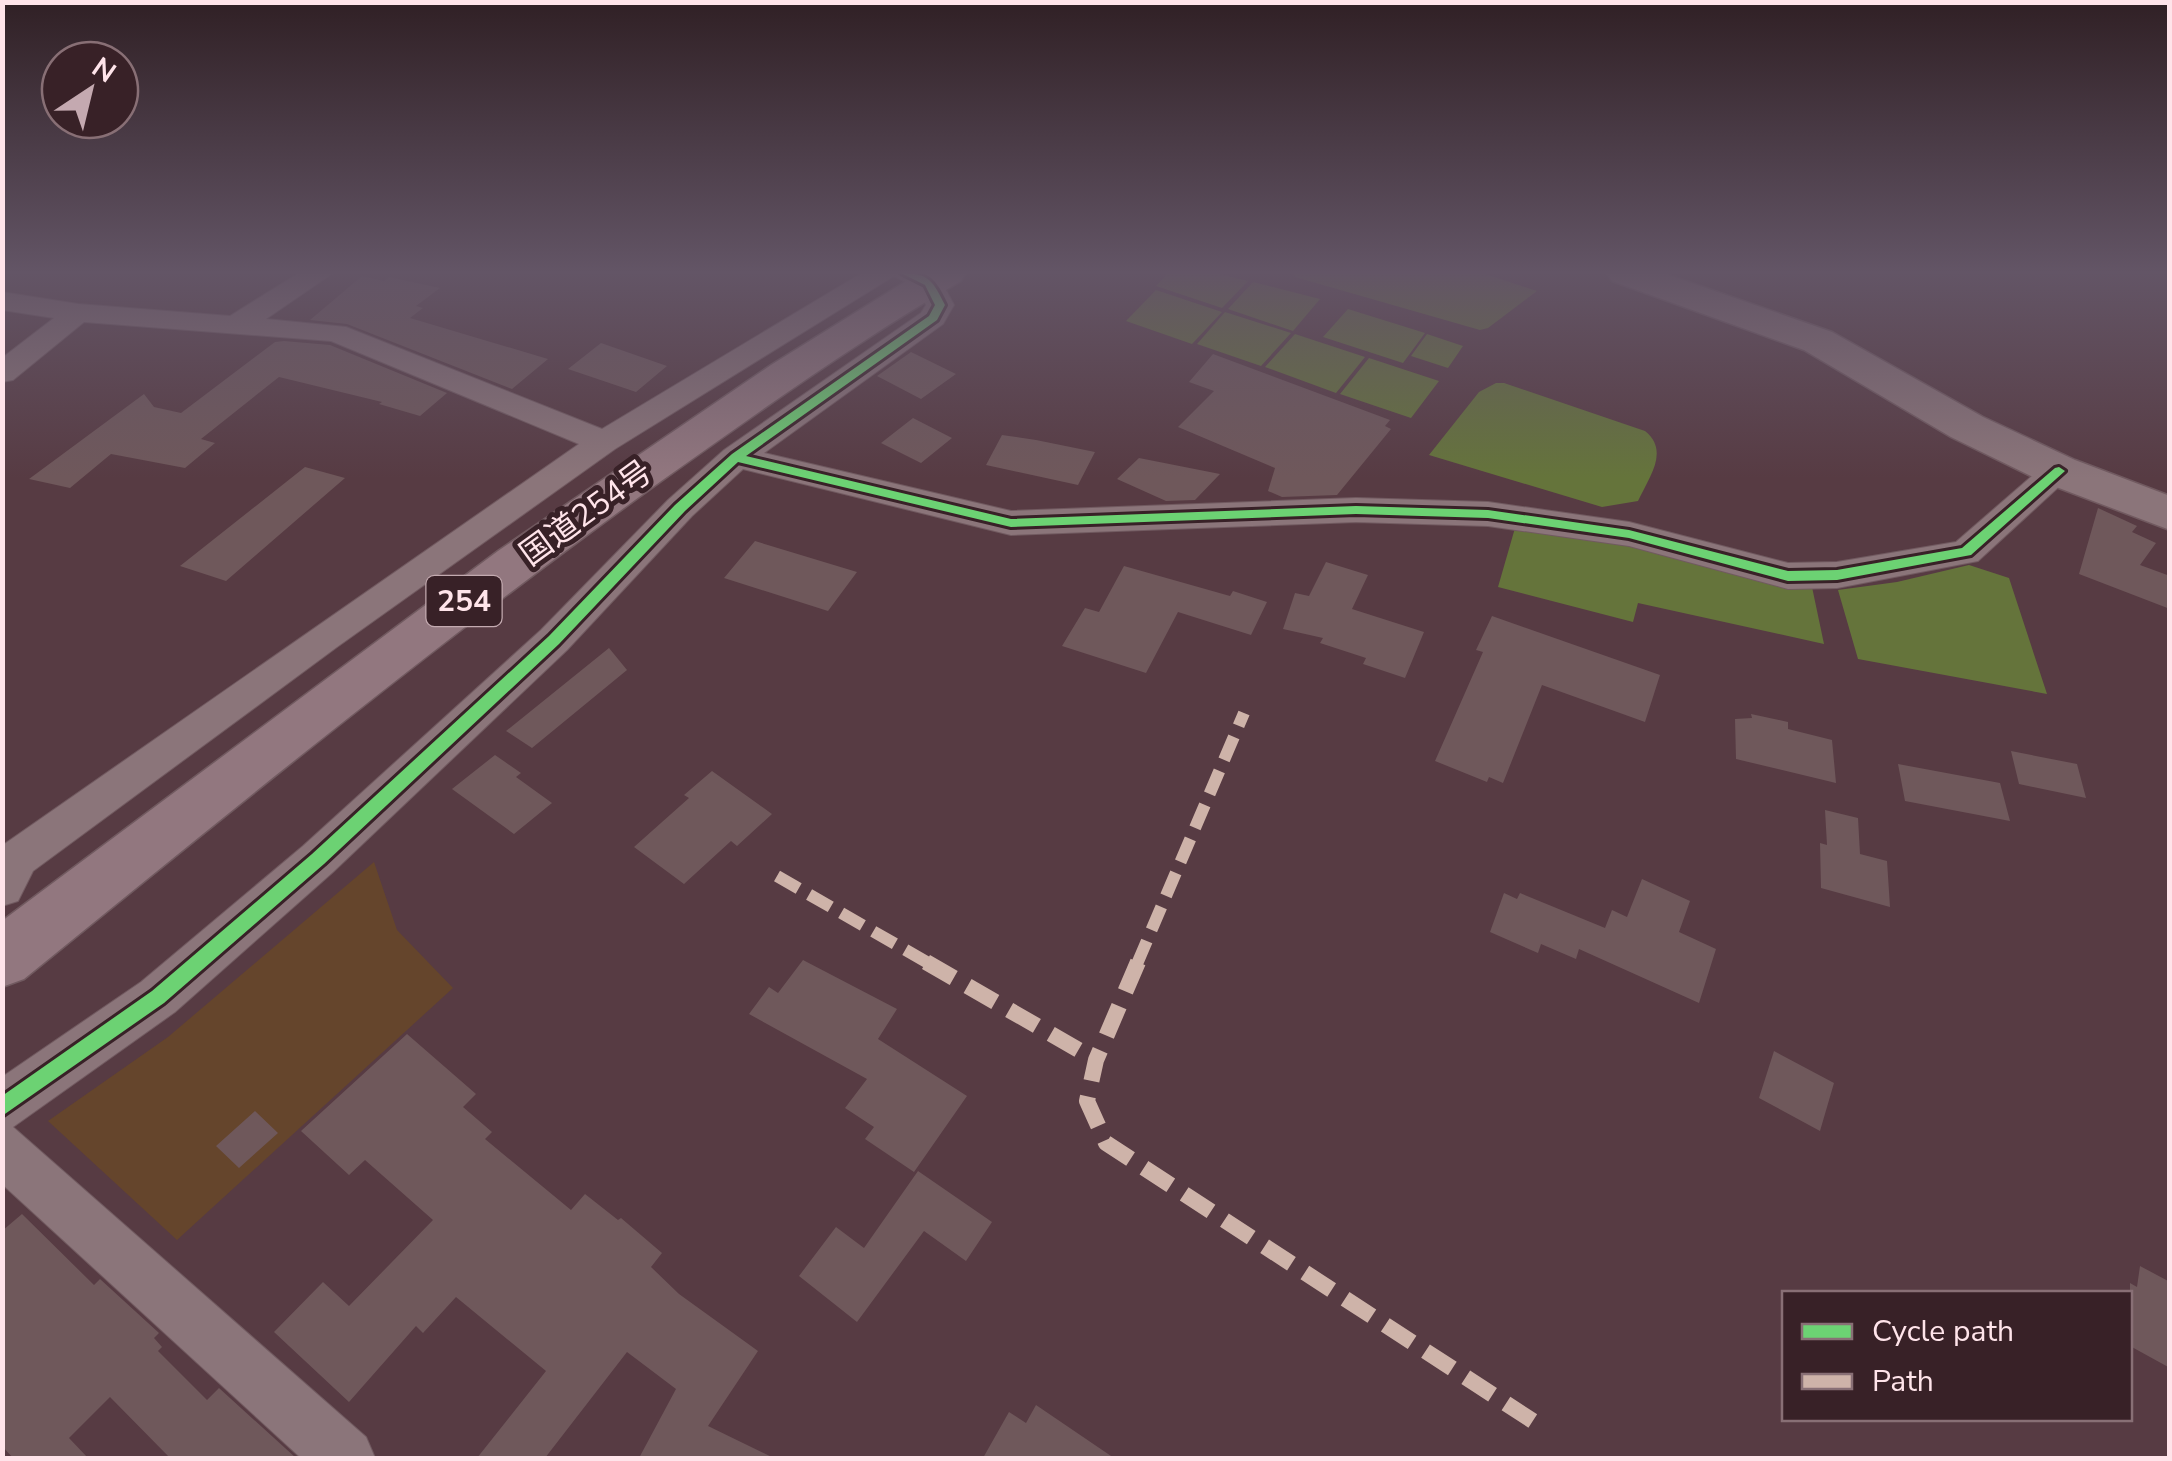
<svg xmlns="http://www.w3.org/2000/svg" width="2172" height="1461" font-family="'Nunito Sans','Noto Sans JP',sans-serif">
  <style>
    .green { fill: #65452c }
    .water { fill: #65743b }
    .building { fill: #6f585b }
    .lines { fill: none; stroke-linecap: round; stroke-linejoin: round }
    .street-casing { stroke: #715a60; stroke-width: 2 }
    .secondary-casing { stroke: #715a60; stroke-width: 3 }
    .highway-casing { stroke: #715a60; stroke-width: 3 }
    .street { fill: #8b757a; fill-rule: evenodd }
    .secondary { fill: #8b757a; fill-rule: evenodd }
    .highway { fill: #92777f; fill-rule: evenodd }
    .quiet-far1 { stroke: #ceb3a9; stroke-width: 12; stroke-dasharray: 25 12; stroke-linecap: butt }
    .quiet { stroke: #ceb3a9; stroke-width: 16; stroke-dasharray: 32 16; stroke-linecap: butt }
    .cycleway-casing { stroke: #382127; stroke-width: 6 }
    .cycleway { fill: #6cd273; fill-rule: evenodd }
    .labels { text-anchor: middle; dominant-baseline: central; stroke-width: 10; stroke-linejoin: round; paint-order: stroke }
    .shield { fill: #382127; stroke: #c3aab0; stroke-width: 2.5 }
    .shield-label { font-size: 30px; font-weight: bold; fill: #ffe4ea }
    .street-label { font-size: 32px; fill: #ffe4ea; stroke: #382127 }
  </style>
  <rect width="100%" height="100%" fill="#573b43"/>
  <!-- green -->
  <path class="green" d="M 374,862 L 397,930 L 453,988 L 177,1240 L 48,1121 L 168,1037 Z"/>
  <!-- water -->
  <path class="water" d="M 1168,273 L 1215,273 L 1248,281 L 1222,308 L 1156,286 Z
    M 1293,273 L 1482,273 L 1537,291 L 1488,328 L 1480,330 L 1295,277 Z
    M 1253,282 L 1320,299 L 1293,331 L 1228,309 Z
    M 1156,290 L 1222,312 L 1192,344 L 1126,321 Z
    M 1348,309 L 1425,333 L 1403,363 L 1323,337 Z
    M 1225,312 L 1291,333 L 1261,366 L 1197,344 Z
    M 1295,334 L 1365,357 L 1336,393 L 1265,367 Z
    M 1427,334 L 1463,346 L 1448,368 L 1411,356 Z
    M 1369,358 L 1439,381 L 1411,418 L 1340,394 Z
    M 1496,383 L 1504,383 L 1645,431 C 1670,451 1649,477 1638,501 L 1602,507 L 1429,455 L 1479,392 Z
    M 1515,528 C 1616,533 1711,575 1812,587 L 1824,644 L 1638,603 L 1633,622 L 1498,587 Z
    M 1969,565 L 2009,578 L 2047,694 L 1858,659 L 1838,590 L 1897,582 Z"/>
  <!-- building -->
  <path class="building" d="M 362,276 L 384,281 L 389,277 L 440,288 L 416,306 L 423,308 L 410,318 L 548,359 L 512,389 L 347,324 L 310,320 Z
    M 284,341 L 330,345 L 447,393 L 420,416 L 379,404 L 382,402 L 279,377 L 201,439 L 215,443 L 185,468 L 111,454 L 70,488 L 29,479 L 144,394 L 154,407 L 181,413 L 275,342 Z
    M 601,343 L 667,366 L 636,392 L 568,369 Z
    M 911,352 L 956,374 L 921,399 L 877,376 Z
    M 1213,354 L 1390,420 L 1385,426 L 1391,429 L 1337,495 L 1282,497 L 1268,491 L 1275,468 L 1178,427 L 1214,391 L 1189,382 Z
    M 913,418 L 952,438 L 921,463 L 881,443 Z
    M 1002,435 L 1036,440 L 1095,452 L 1078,485 L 986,465 Z
    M 1139,458 L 1220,474 L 1195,500 L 1166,501 L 1117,479 Z
    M 305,467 L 345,478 L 226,581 L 180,566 Z
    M 2098,508 L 2137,526 L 2132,532 L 2156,543 L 2140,565 L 2170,576 L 2170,609 L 2079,574 Z
    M 755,541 L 857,572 L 828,611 L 724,578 Z
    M 1326,562 L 1368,575 L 1352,609 L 1424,632 L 1405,678 L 1363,664 L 1366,658 L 1320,643 L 1323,638 L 1283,629 L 1295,593 L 1309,596 Z
    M 1124,566 L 1230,596 L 1233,591 L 1267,602 L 1251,635 L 1178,612 L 1146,673 L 1062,646 L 1085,608 L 1099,612 Z
    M 1492,616 L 1660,675 L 1645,722 L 1542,685 L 1503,783 L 1489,777 L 1487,782 L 1435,761 L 1483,652 L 1476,650 Z
    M 609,648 L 627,670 L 532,748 L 506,731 Z
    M 1751,714 L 1788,722 L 1788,729 L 1832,740 L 1836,783 L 1736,759 L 1735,719 L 1752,718 Z
    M 2011,751 L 2077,764 L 2086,798 L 2019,784 Z
    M 495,755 L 521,773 L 516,777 L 552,803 L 514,834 L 452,789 Z
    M 1898,764 L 2000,783 L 2010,821 L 1905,801 Z
    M 712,771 L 772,814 L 737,846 L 731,841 L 684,884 L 634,847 L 689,798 L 684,795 Z
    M 1825,810 L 1858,818 L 1860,854 L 1887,861 L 1890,907 L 1821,888 L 1820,843 L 1827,845 Z
    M 1642,879 L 1690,901 L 1679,932 L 1716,949 L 1699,1003 L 1579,949 L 1576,959 L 1541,944 L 1538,953 L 1490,932 L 1504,893 L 1517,899 L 1520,893 L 1605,928 L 1612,910 L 1627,917 Z
    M 803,960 L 897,1009 L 878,1039 L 967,1096 L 914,1172 L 865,1139 L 874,1127 L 845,1108 L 867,1079 L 749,1014 L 769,987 L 778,993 Z
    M 407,1034 L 476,1094 L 463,1107 L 492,1132 L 485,1139 L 571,1210 L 585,1194 L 618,1220 L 621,1218 L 662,1253 L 651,1267 L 679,1294 L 758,1351 L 708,1426 L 774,1458 L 639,1458 L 676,1389 L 627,1352 L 545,1458 L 477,1458 L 546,1371 L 456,1297 L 423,1333 L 416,1326 L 349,1402 L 274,1332 L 323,1282 L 349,1306 L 433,1220 L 365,1160 L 349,1175 L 301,1131 Z
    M 1774,1051 L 1834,1083 L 1820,1131 L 1759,1098 Z
    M 255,1111 L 278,1133 L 239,1168 L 216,1146 Z
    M 918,1171 L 992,1222 L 966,1261 L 924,1231 L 857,1322 L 799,1276 L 836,1227 L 864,1248 Z
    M 22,1214 L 94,1285 L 100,1279 L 159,1333 L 154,1338 L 162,1347 L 158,1351 L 207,1400 L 219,1388 L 296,1458 L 170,1458 L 110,1397 L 69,1438 L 88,1458 L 13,1458 L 2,1446 L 2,1231 Z
    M 2140,1266 L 2170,1282 L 2170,1368 L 2130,1346 L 2130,1283 L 2137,1287 Z
    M 1036,1405 L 1114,1458 L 983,1458 L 1009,1412 L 1026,1423 Z"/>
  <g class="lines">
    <defs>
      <path id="street" d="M 299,273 L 333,273 L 266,319 L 346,327 L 602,429 L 862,273 L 930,273 L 939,277 L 954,305 L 943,324 L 764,453 L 1011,511 L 1356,498 L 1488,502 L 1629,522 L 1788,563 L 1837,562 L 1956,542 L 2047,463 L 2059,460 L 2071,463 L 2076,471 L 1978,561 L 1837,588 L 1788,589 L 1629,546 L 1488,526 L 1356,522 L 1011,535 L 743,469 L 692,516 L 567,650 L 333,872 L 175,1012 L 13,1127 L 366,1437 L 375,1458 L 301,1458 L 2,1184 L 2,1077 L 141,982 L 303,846 L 541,630 L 668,500 L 724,450 L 921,313 L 926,305 L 917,288 L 894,276 L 615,449 L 337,647 L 33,871 L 18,901 L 2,906 L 3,845 L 579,444 L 331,341 L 84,322 L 13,380 L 2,382 L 2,358 L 54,318 L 2,310 L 2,292 L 78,304 L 230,316 Z"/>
      <path id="secondary" d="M 1607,273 L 1663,273 L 1832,332 L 1983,417 L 2075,460 L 2170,496 L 2170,530 L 2043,482 L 1951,437 L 1804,350 L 1612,281 Z"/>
      <path id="highway" d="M 919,273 L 966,273 L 961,281 C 858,341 761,410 664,479 C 444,637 234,808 24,979 L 2,987 L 2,921 L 498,551 L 771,365 Z"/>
    </defs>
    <!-- street casing -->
    <use href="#street" class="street-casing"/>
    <!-- secondary casing -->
    <use href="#secondary" class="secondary-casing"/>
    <!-- highway casing -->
    <use href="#highway" class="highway-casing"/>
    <!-- street -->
    <use href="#street" class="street"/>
    <!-- secondary -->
    <use href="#secondary" class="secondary"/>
    <!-- highway -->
    <use href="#highway" class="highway"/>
    <!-- quiet-far1 -->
    <path class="quiet-far1" d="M 777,876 L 930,964
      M 1137,964 L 1244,713"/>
    <!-- quiet -->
    <path class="quiet" d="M 926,962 L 1096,1060
      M 1138,962 L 1096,1060 L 1087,1101 L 1106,1143 L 1539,1425"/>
    <defs>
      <path id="cycleway" d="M 901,273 C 929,273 933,281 945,305 L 937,320 L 746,456 L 1011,519 L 1356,506 L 1488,510 L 1629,530 L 1788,571 L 1837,570 L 1962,548 L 2055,468 L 2059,467 L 2065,471 L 1971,555 L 1837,580 L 1788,581 L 1629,538 L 1488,518 L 1356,514 L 1011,527 L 738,462 L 685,511 L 559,644 L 324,864 L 164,1003 L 2,1116 L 2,1096 L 152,991 L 312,854 L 549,636 L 675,505 L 732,454 L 929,316 L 935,305 L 925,285 Z"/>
    </defs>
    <!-- cycleway casing -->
    <use href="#cycleway" class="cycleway-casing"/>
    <!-- cycleway -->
    <use href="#cycleway" class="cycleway"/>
  </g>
  <!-- sky -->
  <linearGradient id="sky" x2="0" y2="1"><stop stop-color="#302025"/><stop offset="0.57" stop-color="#635566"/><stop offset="1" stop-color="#635566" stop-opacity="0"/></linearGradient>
  <rect width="2172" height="478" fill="url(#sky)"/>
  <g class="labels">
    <!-- shield labels -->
    <rect class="shield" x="426.5" y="576" width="75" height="50" rx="8"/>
    <g class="shield-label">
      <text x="464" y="601">254</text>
    </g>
    <!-- street labels -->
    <g class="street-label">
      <text transform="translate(586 513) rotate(-36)">国道254号</text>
    </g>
  </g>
  <!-- border -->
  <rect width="2172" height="1461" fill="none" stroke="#ffe4ea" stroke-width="10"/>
  <!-- legend -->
  <rect x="1782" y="1291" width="350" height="130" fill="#382127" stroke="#886f75" stroke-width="2.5"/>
  <rect x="1802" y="1324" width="50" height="15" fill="#6cd273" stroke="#886f75" stroke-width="2.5"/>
  <text x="1872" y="1341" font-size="30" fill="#ffe4ea">Cycle path</text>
  <rect x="1802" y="1374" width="50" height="15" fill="#ceb3a9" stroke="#886f75" stroke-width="2.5"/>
  <text x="1872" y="1391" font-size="30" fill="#ffe4ea">Path</text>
  <!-- north arrow -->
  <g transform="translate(90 90) rotate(35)"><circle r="48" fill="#382127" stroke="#886f75" stroke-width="2.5"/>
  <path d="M0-8L18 38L0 25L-18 38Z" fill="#c4a9b0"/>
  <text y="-15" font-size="28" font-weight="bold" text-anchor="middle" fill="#ffe4ea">N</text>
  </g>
</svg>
